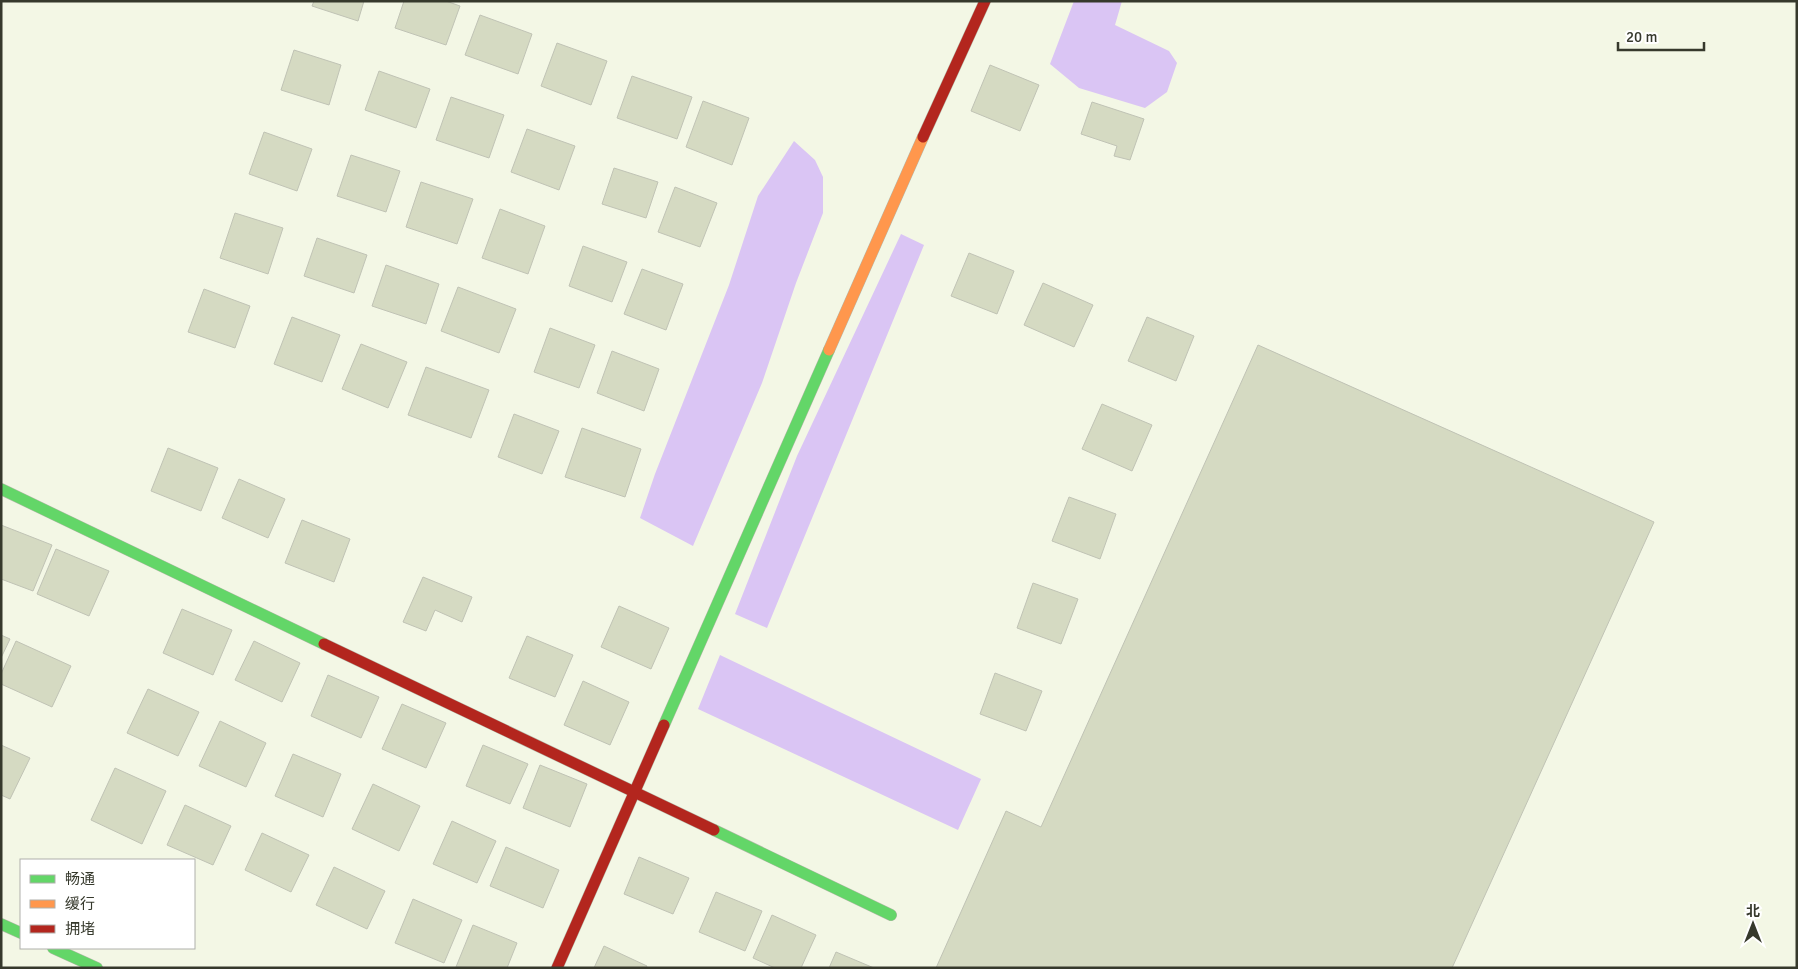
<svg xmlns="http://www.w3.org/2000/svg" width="1798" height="969" font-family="Signika,'Noto Sans SC',sans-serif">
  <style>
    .water { fill: #dac5f4 }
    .building { fill: #d5dac2; stroke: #c0c3b5 }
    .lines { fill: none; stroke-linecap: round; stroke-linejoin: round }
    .fast-casing { stroke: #b5b8aa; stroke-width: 12 }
    .slow-casing { stroke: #b5b8aa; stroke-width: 12 }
    .jam-casing { stroke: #b5b8aa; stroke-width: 12 }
    .fast { stroke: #63d668; stroke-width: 11 }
    .slow { stroke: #ff974d; stroke-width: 11 }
    .jam { stroke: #b3261e; stroke-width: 11 }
  </style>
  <rect width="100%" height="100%" fill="#f3f7e5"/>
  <!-- water -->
  <path class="water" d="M 1074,1 L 1122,1 L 1115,25 L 1169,51 L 1177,63 L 1167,92 L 1145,108 L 1079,88 L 1050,64 Z
    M 794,141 L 815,160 L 823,177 L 823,213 L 796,283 L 762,383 L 693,546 L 640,518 L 655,474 L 729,285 L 758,196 Z
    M 901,234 L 924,245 L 767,628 L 735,614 L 797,456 Z
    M 720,655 L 981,779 L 958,830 L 698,709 Z"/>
  <!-- building -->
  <path class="building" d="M 314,1 L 364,1 L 358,21 L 312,6 Z
    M 404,1 L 446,1 L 460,6 L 446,45 L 395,28 Z
    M 480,15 L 532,34 L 518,74 L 465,55 Z
    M 557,43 L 607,61 L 591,105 L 541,86 Z
    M 294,50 L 341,65 L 329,105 L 281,90 Z
    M 990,65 L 1039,85 L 1020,131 L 971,111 Z
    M 379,71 L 430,89 L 416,128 L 365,110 Z
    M 632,76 L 692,97 L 677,139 L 617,118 Z
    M 451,97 L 504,115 L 489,158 L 436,140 Z
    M 703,101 L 749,118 L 732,165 L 686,147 Z
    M 1092,102 L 1144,119 L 1130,160 L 1114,156 L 1117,146 L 1081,134 Z
    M 527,129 L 575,146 L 559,190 L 511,172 Z
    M 264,132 L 312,149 L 297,191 L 249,174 Z
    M 351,155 L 400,171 L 386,212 L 337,196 Z
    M 614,168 L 658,182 L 646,218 L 602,204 Z
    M 421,182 L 473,199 L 457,244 L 406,227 Z
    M 675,187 L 717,203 L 700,247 L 658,232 Z
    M 500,209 L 545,226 L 528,274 L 482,258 Z
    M 235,213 L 283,228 L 268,274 L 220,258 Z
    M 317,238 L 367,255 L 354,293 L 304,276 Z
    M 583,246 L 627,262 L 612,302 L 569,286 Z
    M 969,253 L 1014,271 L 997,314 L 951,296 Z
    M 386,265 L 439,284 L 426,324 L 372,306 Z
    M 642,269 L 683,284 L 666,330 L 624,314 Z
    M 1043,283 L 1093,305 L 1074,347 L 1024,325 Z
    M 458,287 L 516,309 L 499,353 L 441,331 Z
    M 204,289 L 250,306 L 235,348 L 188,332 Z
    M 292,317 L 340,335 L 322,382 L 274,364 Z
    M 1147,317 L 1194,336 L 1176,381 L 1128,361 Z
    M 550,328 L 595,345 L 579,388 L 534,372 Z
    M 361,344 L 407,362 L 388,408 L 342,389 Z
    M 1258,345 L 1654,522 L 1452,968 L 936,968 L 1006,811 L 1041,827 Z
    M 612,351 L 659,369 L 644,411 L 597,393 Z
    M 426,367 L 489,390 L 471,438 L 408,415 Z
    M 1102,404 L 1152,425 L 1132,471 L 1082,449 Z
    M 514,414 L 559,431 L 542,474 L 498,457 Z
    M 582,428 L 641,449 L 625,497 L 565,477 Z
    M 168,448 L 218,468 L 201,511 L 151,491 Z
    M 239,479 L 285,499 L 268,538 L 222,518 Z
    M 1069,497 L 1116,514 L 1100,559 L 1052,541 Z
    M 302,520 L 350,539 L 334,582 L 285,563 Z
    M 1,525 L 52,545 L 33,591 L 1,579 Z
    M 56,549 L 109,571 L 89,616 L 37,594 Z
    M 423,577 L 472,597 L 462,622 L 435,610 L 426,631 L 403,622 Z
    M 1033,583 L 1078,599 L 1061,644 L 1017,628 Z
    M 619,606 L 669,628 L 651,669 L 601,647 Z
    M 182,609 L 232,630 L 213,675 L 163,653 Z
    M 1,635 L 10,639 L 1,658 Z
    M 527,636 L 573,655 L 555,697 L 509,678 Z
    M 16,641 L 71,666 L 52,707 L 1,684 L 1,674 Z
    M 254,641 L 300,663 L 282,702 L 235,680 Z
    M 995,673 L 1042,691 L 1026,731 L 980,714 Z
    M 328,675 L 379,697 L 361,738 L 311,716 Z
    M 583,681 L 629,702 L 610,745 L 564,725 Z
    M 148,689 L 199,712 L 178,756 L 127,733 Z
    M 402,704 L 446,723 L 426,768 L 382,749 Z
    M 220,721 L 266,743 L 246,787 L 199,766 Z
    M 1,745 L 30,758 L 10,799 L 1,795 Z
    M 483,745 L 528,764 L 510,804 L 466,786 Z
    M 293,754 L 341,774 L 323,817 L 275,796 Z
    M 540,765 L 587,784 L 570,827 L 523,808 Z
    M 115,768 L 166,791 L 142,844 L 91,820 Z
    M 373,784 L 420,806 L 399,851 L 352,829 Z
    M 185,805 L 231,826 L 213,865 L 167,845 Z
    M 452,821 L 496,841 L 477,883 L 433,864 Z
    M 262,833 L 309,855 L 291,892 L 245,870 Z
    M 506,847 L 559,870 L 543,908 L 490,886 Z
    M 639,857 L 689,878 L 673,914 L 624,894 Z
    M 334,867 L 385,891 L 367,929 L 316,905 Z
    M 716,892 L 762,911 L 745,951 L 699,932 Z
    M 413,899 L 462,920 L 444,963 L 395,943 Z
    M 772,915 L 816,935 L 801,968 L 775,968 L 753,958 Z
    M 473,925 L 517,943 L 507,968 L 456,967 Z
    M 604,946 L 647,966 L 646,968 L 594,968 Z
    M 836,952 L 874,968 L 829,968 Z"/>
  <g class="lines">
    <defs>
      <path id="fast" d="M 1,489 L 324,644
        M 664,725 L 829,350
        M 714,830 L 891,915
        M 1,924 L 21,933
        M 53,948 L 97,968"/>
      <path id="slow" d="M 829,350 L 923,137"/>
      <path id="jam" d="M 923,137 L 985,1
        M 324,644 L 714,830
        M 557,968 L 664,725"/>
    </defs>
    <!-- fast casing -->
    <use href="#fast" class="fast-casing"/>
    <!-- slow casing -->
    <use href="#slow" class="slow-casing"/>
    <!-- jam casing -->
    <use href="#jam" class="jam-casing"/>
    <!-- fast -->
    <use href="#fast" class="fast"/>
    <!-- slow -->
    <use href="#slow" class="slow"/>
    <!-- jam -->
    <use href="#jam" class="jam"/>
  </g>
  <!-- border -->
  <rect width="1798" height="969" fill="none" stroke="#36392c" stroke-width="5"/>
  <!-- legend -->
  <rect x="20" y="859" width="175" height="90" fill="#ffffff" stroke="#afb0ab"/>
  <rect x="30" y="875" width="25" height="8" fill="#63d668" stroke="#afb0ab"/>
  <text x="65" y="884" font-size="15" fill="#36392c">畅通</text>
  <rect x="30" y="900" width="25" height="8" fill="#ff974d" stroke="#afb0ab"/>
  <text x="65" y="909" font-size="15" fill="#36392c">缓行</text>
  <rect x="30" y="925" width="25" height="8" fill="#b3261e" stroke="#afb0ab"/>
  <text x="65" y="934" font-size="15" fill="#36392c">拥堵</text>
  <!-- north arrow -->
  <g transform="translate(1753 924)" stroke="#ffffff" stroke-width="4" paint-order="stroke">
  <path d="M0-4L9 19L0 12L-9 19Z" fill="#36392c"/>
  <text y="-8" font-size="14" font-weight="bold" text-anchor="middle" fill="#36392c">北</text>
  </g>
  <!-- scale -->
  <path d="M1618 42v8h86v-8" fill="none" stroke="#36392c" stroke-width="2.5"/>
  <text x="1626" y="42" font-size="15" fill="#36392c" stroke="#ffffff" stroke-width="4" paint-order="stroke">20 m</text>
</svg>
